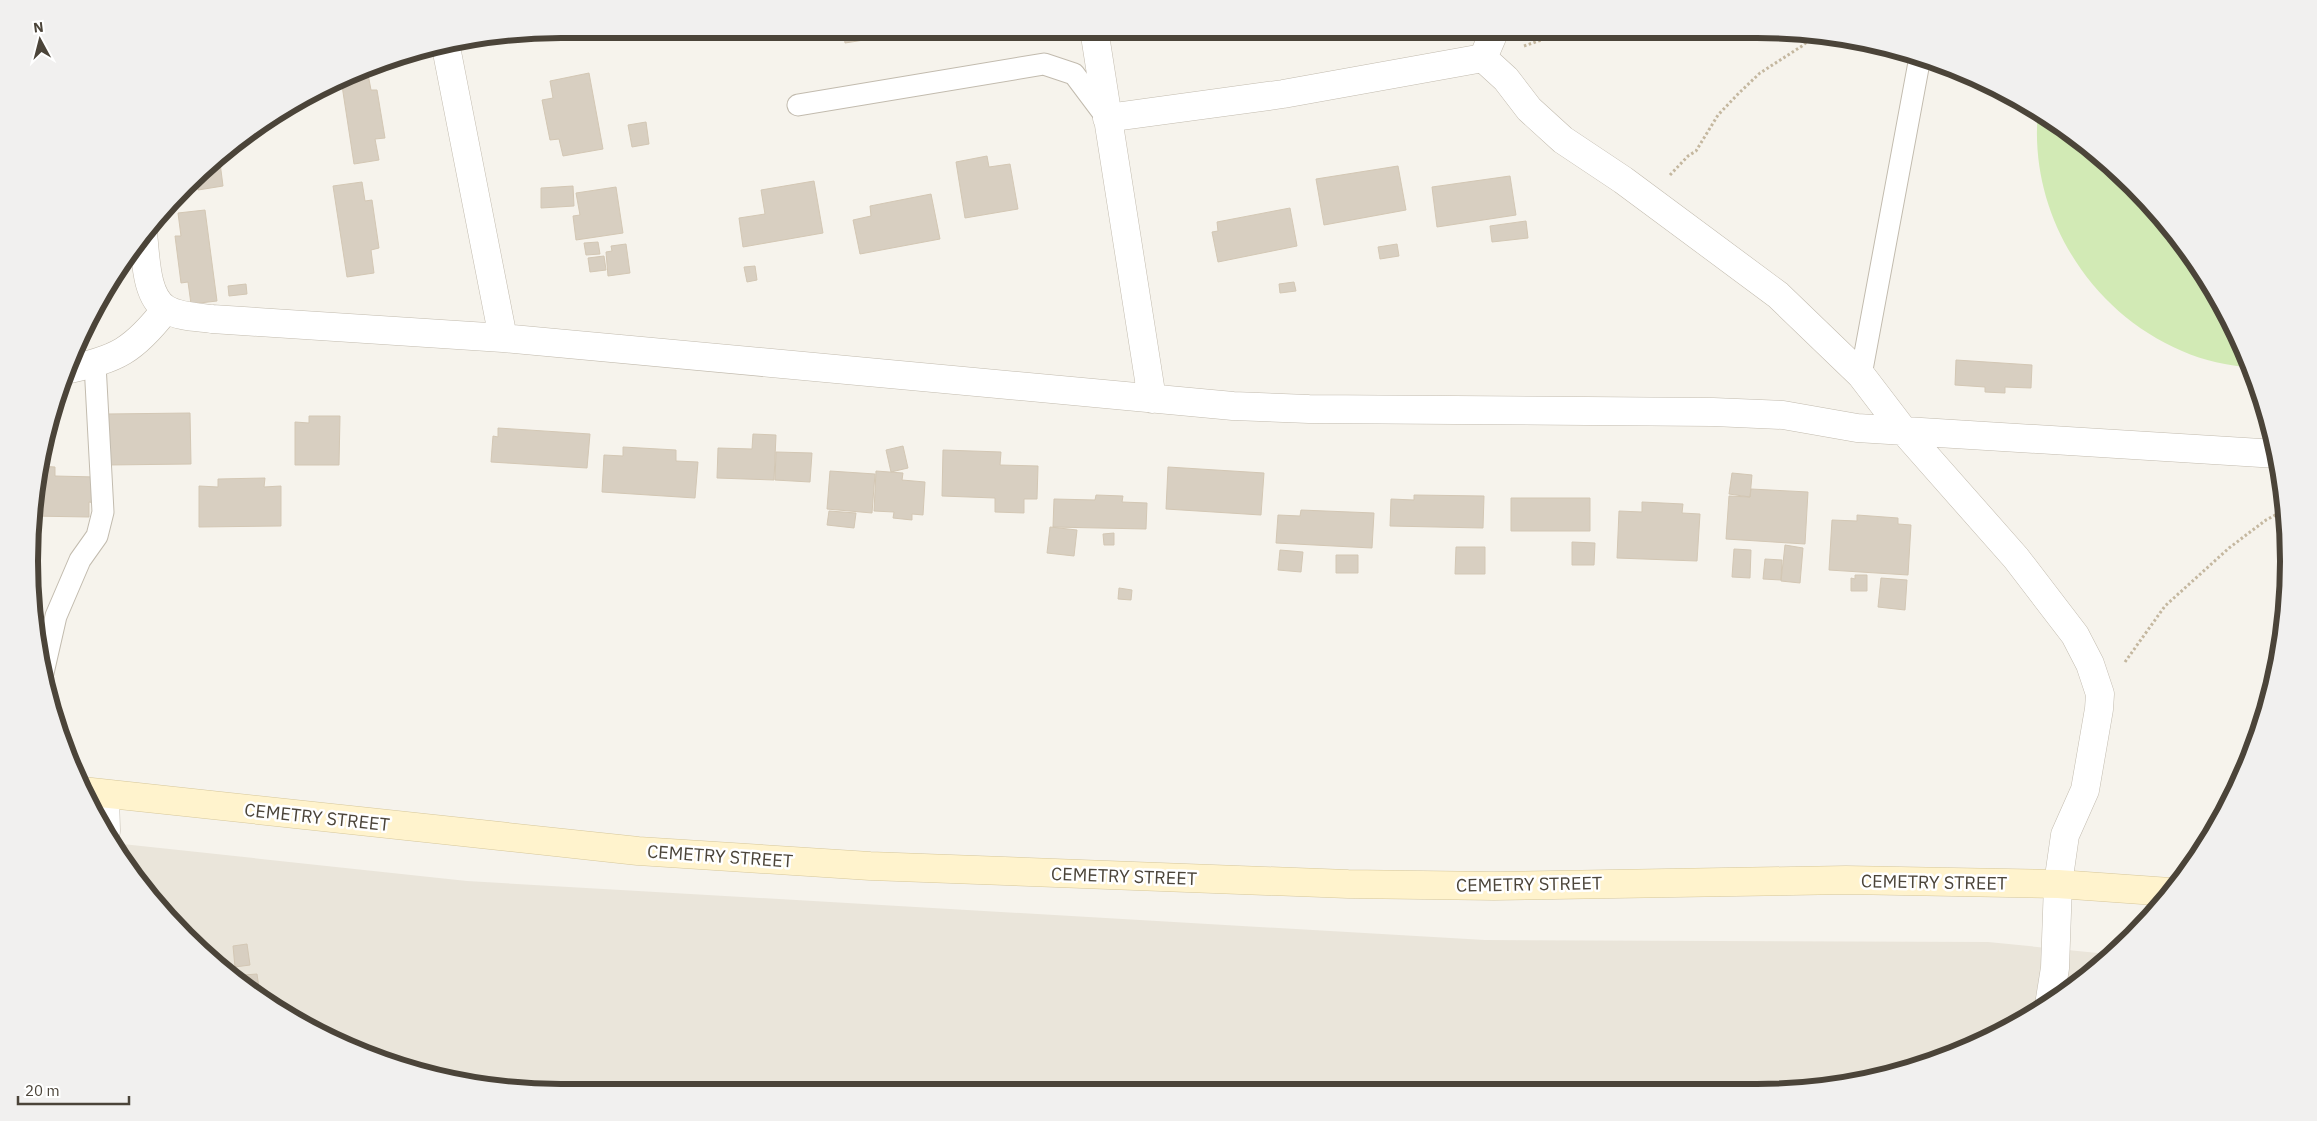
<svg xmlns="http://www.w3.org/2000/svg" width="2317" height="1121" font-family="'IBM Plex Sans',sans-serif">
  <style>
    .residential { fill: #eae5da }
    .green { fill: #d2eab5 }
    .building { fill: #d8cfc1; stroke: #d3c7b4 }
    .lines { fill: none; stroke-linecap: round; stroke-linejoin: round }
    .lane-casing { stroke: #c2bbae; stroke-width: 23 }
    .street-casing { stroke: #c2bbae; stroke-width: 29 }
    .secondary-casing { stroke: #d6c79b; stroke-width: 29 }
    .path { stroke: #c4b79f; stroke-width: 3; stroke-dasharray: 2.5 2.5; stroke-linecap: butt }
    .lane { stroke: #fff; stroke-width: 21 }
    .street { stroke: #fff; stroke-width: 28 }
    .secondary { stroke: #fff3cd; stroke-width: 28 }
    .labels { text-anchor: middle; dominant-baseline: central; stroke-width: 5; stroke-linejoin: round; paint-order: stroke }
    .street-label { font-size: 18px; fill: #4b4439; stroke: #fff }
    .rim { fill: none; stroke: #4b4439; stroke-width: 6 }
  </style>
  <rect width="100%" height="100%" fill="#f6f3ec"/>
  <!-- residential -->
  <path class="residential" d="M 113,843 L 467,881 L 1485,940 L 1988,942 L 2108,954 L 2080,982 L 1960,1052 L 1826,1088 L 560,1092 L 456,1082 L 357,1052 L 265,1003 L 210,960 L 138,884 Z"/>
  <!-- green -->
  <path class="green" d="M 2038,111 L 2052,119 L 2133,185 L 2199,265 L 2248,357 L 2251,368 C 2228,365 2204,361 2182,351 C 2088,311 2028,212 2038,111 Z"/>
  <!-- building -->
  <path class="building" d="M 593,29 L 553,36 L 553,30 L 560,29 Z
    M 727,29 L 771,29 L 728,35 Z
    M 843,29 L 888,29 L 889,36 L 845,43 Z
    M 1194,29 L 1248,29 L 1249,34 L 1219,38 L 1218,32 L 1196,36 Z
    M 589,73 L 603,149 L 563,156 L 559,139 L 550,140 L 542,100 L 553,98 L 550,81 Z
    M 368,74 L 371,90 L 377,90 L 385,138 L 375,139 L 379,160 L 354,164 L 341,79 Z
    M 646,122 L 649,144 L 632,147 L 628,125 Z
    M 219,155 L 223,186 L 198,190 L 196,177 Z
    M 987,156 L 989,167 L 1010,164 L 1018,209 L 965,218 L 956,162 Z
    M 1398,166 L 1406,210 L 1324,225 L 1316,179 Z
    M 1510,176 L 1516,215 L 1437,227 L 1432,187 Z
    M 814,181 L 823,233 L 743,247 L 739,218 L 765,214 L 761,190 Z
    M 362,182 L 365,201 L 372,200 L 379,248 L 371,250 L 374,273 L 347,277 L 333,186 Z
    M 573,186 L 574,206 L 541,208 L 541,188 Z
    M 616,187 L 623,233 L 576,240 L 573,216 L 580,215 L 576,193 Z
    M 931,194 L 940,239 L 860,254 L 853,220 L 871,216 L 870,206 Z
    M 1290,208 L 1297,246 L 1218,262 L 1212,232 L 1218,231 L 1217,222 Z
    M 205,210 L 217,301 L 191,304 L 188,282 L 181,283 L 175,236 L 181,236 L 178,213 Z
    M 1526,221 L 1528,238 L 1492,242 L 1490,226 Z
    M 598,242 L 600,254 L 586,255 L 584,243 Z
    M 626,244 L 630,273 L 608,276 L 606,252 L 612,251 L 611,246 Z
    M 1397,244 L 1399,256 L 1380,259 L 1378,247 Z
    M 604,256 L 606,270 L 590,272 L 588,258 Z
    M 755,266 L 757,280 L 747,282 L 744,267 Z
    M 1294,282 L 1296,291 L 1280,293 L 1279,284 Z
    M 246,284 L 247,294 L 229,296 L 228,286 Z
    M 1956,360 L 2032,365 L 2031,388 L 2005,387 L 2005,393 L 1985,392 L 1985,387 L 1955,385 Z
    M 190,413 L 191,464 L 107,465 L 107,414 Z
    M 309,416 L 340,416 L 339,465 L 295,465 L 295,422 L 309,423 Z
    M 498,428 L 590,434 L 587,468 L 491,462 L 493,436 L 498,437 Z
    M 753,434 L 776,435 L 774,480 L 717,478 L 718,448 L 752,449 Z
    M 903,446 L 908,468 L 891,472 L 886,450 Z
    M 623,447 L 676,450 L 676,461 L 698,462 L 695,498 L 602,492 L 604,455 L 623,456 Z
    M 943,450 L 1001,452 L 1000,465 L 1038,466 L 1037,499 L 1024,499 L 1024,513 L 995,512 L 995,498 L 942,496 Z
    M 776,452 L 812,453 L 810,482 L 775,480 Z
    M 38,466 L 55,467 L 55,476 L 96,477 L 95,503 L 89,502 L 89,517 L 31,516 Z
    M 1168,467 L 1264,473 L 1261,515 L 1166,509 Z
    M 830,471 L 875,474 L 872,513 L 827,509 Z
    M 876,471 L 903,473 L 902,480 L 925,482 L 923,515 L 912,514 L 912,520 L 893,518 L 894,512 L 874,511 Z
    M 1732,473 L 1752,475 L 1750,497 L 1729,494 Z
    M 265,478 L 264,487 L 281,486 L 281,526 L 199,527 L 199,486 L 218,487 L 218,479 Z
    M 1751,489 L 1808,492 L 1805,544 L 1726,539 L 1729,496 L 1750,497 Z
    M 1096,495 L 1123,496 L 1122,502 L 1147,503 L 1146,529 L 1053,527 L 1054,499 L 1095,500 Z
    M 1414,495 L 1484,496 L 1483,528 L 1390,526 L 1391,499 L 1414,500 Z
    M 1511,498 L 1590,498 L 1590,531 L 1511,531 Z
    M 1642,502 L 1683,504 L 1682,513 L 1700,514 L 1697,561 L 1617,558 L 1619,511 L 1642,512 Z
    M 1301,510 L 1374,513 L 1372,548 L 1276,543 L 1278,515 L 1300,516 Z
    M 829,511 L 856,513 L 854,528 L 827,525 Z
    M 1857,515 L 1898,518 L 1898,524 L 1911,525 L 1908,575 L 1829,570 L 1832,520 L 1857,521 Z
    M 1050,527 L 1077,530 L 1074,556 L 1047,553 Z
    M 1114,533 L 1114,545 L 1104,545 L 1103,534 Z
    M 1572,542 L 1595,543 L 1594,565 L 1572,565 Z
    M 1785,545 L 1803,548 L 1800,583 L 1781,581 Z
    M 1456,547 L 1485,547 L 1485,574 L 1455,574 Z
    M 1734,549 L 1751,550 L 1750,578 L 1732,577 Z
    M 1280,550 L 1303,552 L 1301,572 L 1278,570 Z
    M 1336,555 L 1358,555 L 1358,573 L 1336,573 Z
    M 1765,559 L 1782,560 L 1781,580 L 1763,579 Z
    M 1855,575 L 1867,575 L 1867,591 L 1851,591 L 1851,578 L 1855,579 Z
    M 1881,578 L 1907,580 L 1905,610 L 1878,607 Z
    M 1119,588 L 1132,590 L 1131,600 L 1118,599 Z
    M 247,944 L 250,965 L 235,967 L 233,946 Z
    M 257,974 L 260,995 L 256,996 L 245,987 L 244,975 Z"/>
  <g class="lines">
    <defs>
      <path id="lane" d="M 798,105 L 1044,64 L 1074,74 L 1107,118
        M 1861,375 L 1920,57
        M 43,673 L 56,616 L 80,560 L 97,536 L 103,512 L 95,364"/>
      <path id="street" d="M 1094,29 L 1152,399
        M 445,42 L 503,338
        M 1483,58 L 1492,37 L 1493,29
        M 1107,118 L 1283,94 L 1483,58 L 1506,79 L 1529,109 L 1563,140 L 1623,180 L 1778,295 L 1861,375 L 1903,430 L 2016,558 L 2075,635 L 2090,664 L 2100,694 L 2099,709 L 2085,790 L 2065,835 L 2058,884 L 2055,968 L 2050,999
        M 143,234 C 146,256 145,296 166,309 C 179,317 197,317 212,319 L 503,338 L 1233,406 L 1309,409 L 1713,412 L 1783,415 L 1857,428 L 2277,454
        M 65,370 C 117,360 134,350 166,309
        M 105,795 L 106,831"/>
      <path id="secondary" d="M 82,791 L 638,851 L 870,866 L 1348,884 L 1494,886 L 1846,880 L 2058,884 L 2170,892"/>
    </defs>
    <!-- lane casing -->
    <use href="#lane" class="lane-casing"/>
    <!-- street casing -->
    <use href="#street" class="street-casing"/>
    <!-- secondary casing -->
    <use href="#secondary" class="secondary-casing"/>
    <!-- path -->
    <path class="path" d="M 1524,46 L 1573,29
      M 1670,175 L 1688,156 L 1696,151 L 1718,115 L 1739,93 L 1760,73 L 1802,46 L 1815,35
      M 2125,662 L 2165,606 L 2229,548 L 2266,520 L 2283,511"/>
    <!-- lane -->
    <use href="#lane" class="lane"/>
    <!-- street -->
    <use href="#street" class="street"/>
    <!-- secondary -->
    <use href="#secondary" class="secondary"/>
  </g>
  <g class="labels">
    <!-- street labels -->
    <g class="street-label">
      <text transform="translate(317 817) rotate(6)">CEMETRY STREET</text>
      <text transform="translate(720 856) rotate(4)">CEMETRY STREET</text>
      <text transform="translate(1124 876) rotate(2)">CEMETRY STREET</text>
      <text transform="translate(1934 882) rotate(1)">CEMETRY STREET</text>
      <text transform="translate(1529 884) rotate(-1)">CEMETRY STREET</text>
    </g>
  </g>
  <!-- crop -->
  <path d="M0 0H2317V1121H0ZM561 38H1757A523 523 0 0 1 2280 561V561A523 523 0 0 1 1757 1084H561A523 523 0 0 1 38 561V561A523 523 0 0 1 561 38Z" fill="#f1f0ef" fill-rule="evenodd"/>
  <path class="rim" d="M561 38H1757A523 523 0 0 1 2280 561V561A523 523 0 0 1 1757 1084H561A523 523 0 0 1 38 561V561A523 523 0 0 1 561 38Z"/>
  <!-- north arrow -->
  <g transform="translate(40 40) rotate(353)" stroke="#ffffff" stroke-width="4" paint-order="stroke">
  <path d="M0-4L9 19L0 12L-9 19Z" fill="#4b4439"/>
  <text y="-8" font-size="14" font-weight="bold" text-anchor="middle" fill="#4b4439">N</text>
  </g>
  <!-- scale -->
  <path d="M18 1096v8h111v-8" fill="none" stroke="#4b4439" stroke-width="2.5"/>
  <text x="25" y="1096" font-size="15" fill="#4b4439" stroke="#ffffff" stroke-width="4" paint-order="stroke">20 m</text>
</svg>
